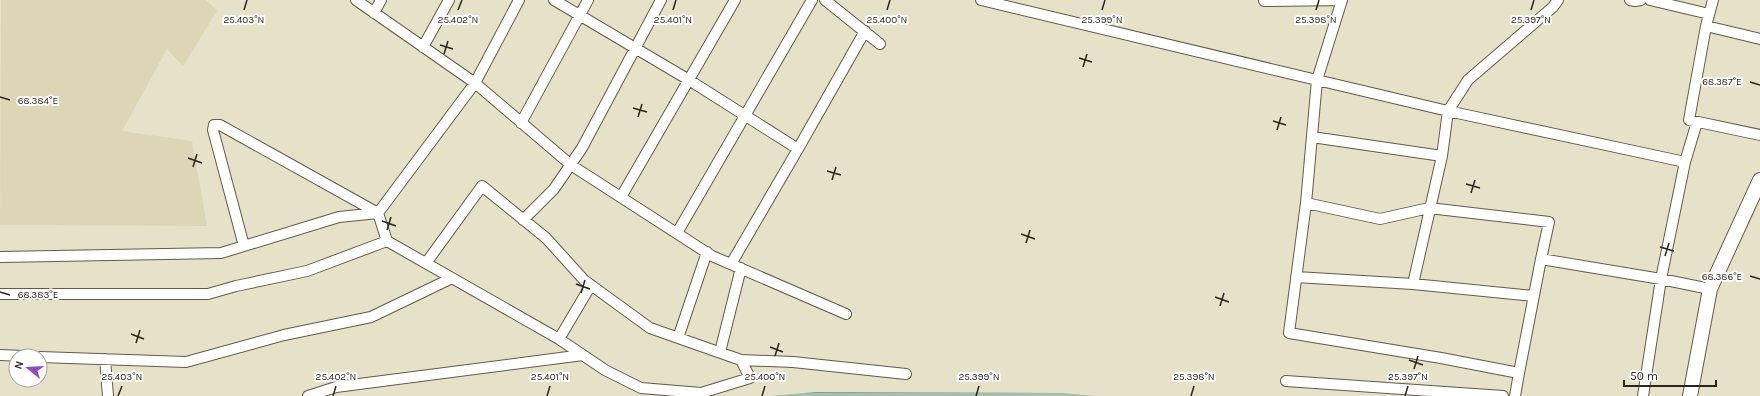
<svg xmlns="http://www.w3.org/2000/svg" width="1760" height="396" font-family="Karla,sans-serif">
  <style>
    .built { fill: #ddd6b6 }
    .water { fill: url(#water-rules) }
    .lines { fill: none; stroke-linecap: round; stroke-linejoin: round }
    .street-casing { stroke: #605c47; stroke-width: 12 }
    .secondary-casing { stroke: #605c47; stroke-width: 16 }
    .street { stroke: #fff; stroke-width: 10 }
    .secondary { stroke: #fff; stroke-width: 14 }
    .ticks { fill: none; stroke: #28261d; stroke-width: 1.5 }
    .ticks-label { font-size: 10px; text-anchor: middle; fill: #28261d; stroke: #fff; stroke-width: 4; stroke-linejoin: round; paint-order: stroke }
  </style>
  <defs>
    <pattern id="water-rules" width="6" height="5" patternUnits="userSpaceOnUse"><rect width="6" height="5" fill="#a2c1ad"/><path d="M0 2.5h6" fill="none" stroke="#849d8c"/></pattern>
  </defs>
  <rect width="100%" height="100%" fill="#e6e1c9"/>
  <!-- built -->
  <path class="built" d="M 1,0 L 206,0 L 217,11 L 183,66 L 167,49 L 122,131 L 192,141 L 207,226 L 0,225 Z"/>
  <!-- water -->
  <path class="water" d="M 816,392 L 1063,393 L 1096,396 L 770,396 Z"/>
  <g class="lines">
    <defs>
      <path id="street" d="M 356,0 L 475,83 L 571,165 L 712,256 L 846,314
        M 554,0 L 689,80 L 798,149
        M 825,0 L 880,44
        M 981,0 L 1317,80 L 1306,203
        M 1342,0 L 1317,80 L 1448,111 L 1442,156 L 1413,284
        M 1558,0 L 1553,7 L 1468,80 L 1448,111 L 1685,162 L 1661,279 L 1643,396
        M 1630,0 L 1635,1 L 1641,0
        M 1650,0 L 1709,14
        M 1713,0 L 1706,26 L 1689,120 L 1760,135
        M 1264,1 L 1342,0
        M 374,13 L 381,0
        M 1706,26 L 1760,39
        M 423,47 L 449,0
        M 521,123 L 588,0
        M 1312,137 L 1442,156
        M 1685,162 L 1697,122
        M 621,197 L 735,0
        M 523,220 L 554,189 L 582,148 L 661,0
        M 677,233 L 812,0
        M 244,246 L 213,130 L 214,125 L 220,125 L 378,213 L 387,241
        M 0,257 L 221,253 L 339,217 L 378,213 L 475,83 L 519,0
        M 731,264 L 798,149 L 865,31
        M 1296,277 L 1413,284 L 1534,296
        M 0,294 L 208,294 L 236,286 L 307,271 L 387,241 L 559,339 L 605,370 L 641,388 L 701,393 L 750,378 L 741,360 L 650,328 L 584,280 L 546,238 L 482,186 L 426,263
        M 678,338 L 707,252
        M 559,339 L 591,285
        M 720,352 L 741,268
        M 0,355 L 23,356
        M 40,357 L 186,362 L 284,335 L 371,317 L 452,278
        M 105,359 L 108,396
        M 741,360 L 793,362 L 906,374
        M 1519,373 L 1541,259
        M 1286,381 L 1503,396
        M 308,396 L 336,387 L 583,355
        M 1515,396 L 1519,373 L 1441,358 L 1289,333 L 1306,203 L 1380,219 L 1429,208 L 1549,222 L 1541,259 L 1661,279 L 1710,289"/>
      <path id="secondary" d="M 1690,396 L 1710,289 L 1760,180"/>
    </defs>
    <!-- street casing -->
    <use href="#street" class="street-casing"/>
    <!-- secondary casing -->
    <use href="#secondary" class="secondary-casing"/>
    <!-- street -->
    <use href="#street" class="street"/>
    <!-- secondary -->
    <use href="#secondary" class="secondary"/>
  </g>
  <!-- ticks -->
  <path class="ticks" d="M 244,10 L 247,0M 458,10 L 462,0M 673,10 L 676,0M 887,10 L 890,0M 1102,10 L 1105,0M 1316,10 L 1319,0M 1531,10 L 1534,0M 440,45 L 453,49M 444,54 L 448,41M 1079,58 L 1092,62M 1083,67 L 1087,54M 1750,82 L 1760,85M 0,97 L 10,100M 633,108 L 647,112M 638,117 L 642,104M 1273,121 L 1286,125M 1277,130 L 1281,117M 188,158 L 202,163M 193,167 L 197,154M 827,171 L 841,175M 832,180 L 836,167M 1466,184 L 1480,188M 1471,193 L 1475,180M 382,221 L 396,226M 387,230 L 391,217M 1021,234 L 1035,239M 1026,243 L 1030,230M 1660,247 L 1674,251M 1665,256 L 1669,243M 1750,276 L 1760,279M 576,284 L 590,289M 0,292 L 10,295M 581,293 L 585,280M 1215,297 L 1229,302M 1220,306 L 1224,293M 131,334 L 144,339M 136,343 L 140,330M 770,347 L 783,352M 775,356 L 779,343M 1409,360 L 1423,365M 1414,369 L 1418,356M 118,396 L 122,386M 333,396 L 336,386M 547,396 L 550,386M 762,396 L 765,386M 976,396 L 979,386M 1191,396 L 1194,386M 1405,396 L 1408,386"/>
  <g class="ticks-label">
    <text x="244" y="23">25.403°N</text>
    <text x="458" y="23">25.402°N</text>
    <text x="673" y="23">25.401°N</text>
    <text x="887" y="23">25.400°N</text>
    <text x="1102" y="23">25.399°N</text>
    <text x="1316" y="23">25.398°N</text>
    <text x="1531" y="23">25.397°N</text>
    <text x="1722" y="85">68.387°E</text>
    <text x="38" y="104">68.384°E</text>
    <text x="1722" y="280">68.386°E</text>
    <text x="38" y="298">68.383°E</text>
    <text x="122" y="380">25.403°N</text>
    <text x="336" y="380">25.402°N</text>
    <text x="550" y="380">25.401°N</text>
    <text x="765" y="380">25.400°N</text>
    <text x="979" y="380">25.399°N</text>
    <text x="1194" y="380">25.398°N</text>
    <text x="1408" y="380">25.397°N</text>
  </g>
  <!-- north arrow -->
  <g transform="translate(28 368) rotate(288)"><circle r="19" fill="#ffffff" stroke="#a9a8a5"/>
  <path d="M0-3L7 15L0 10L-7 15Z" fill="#934cc0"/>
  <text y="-6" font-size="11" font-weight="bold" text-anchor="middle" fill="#28261d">N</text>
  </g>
  <!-- scale -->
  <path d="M1624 380v6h92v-6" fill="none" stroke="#28261d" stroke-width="2"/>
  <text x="1630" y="380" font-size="12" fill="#28261d" stroke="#ffffff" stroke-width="3" paint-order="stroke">50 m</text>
</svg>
